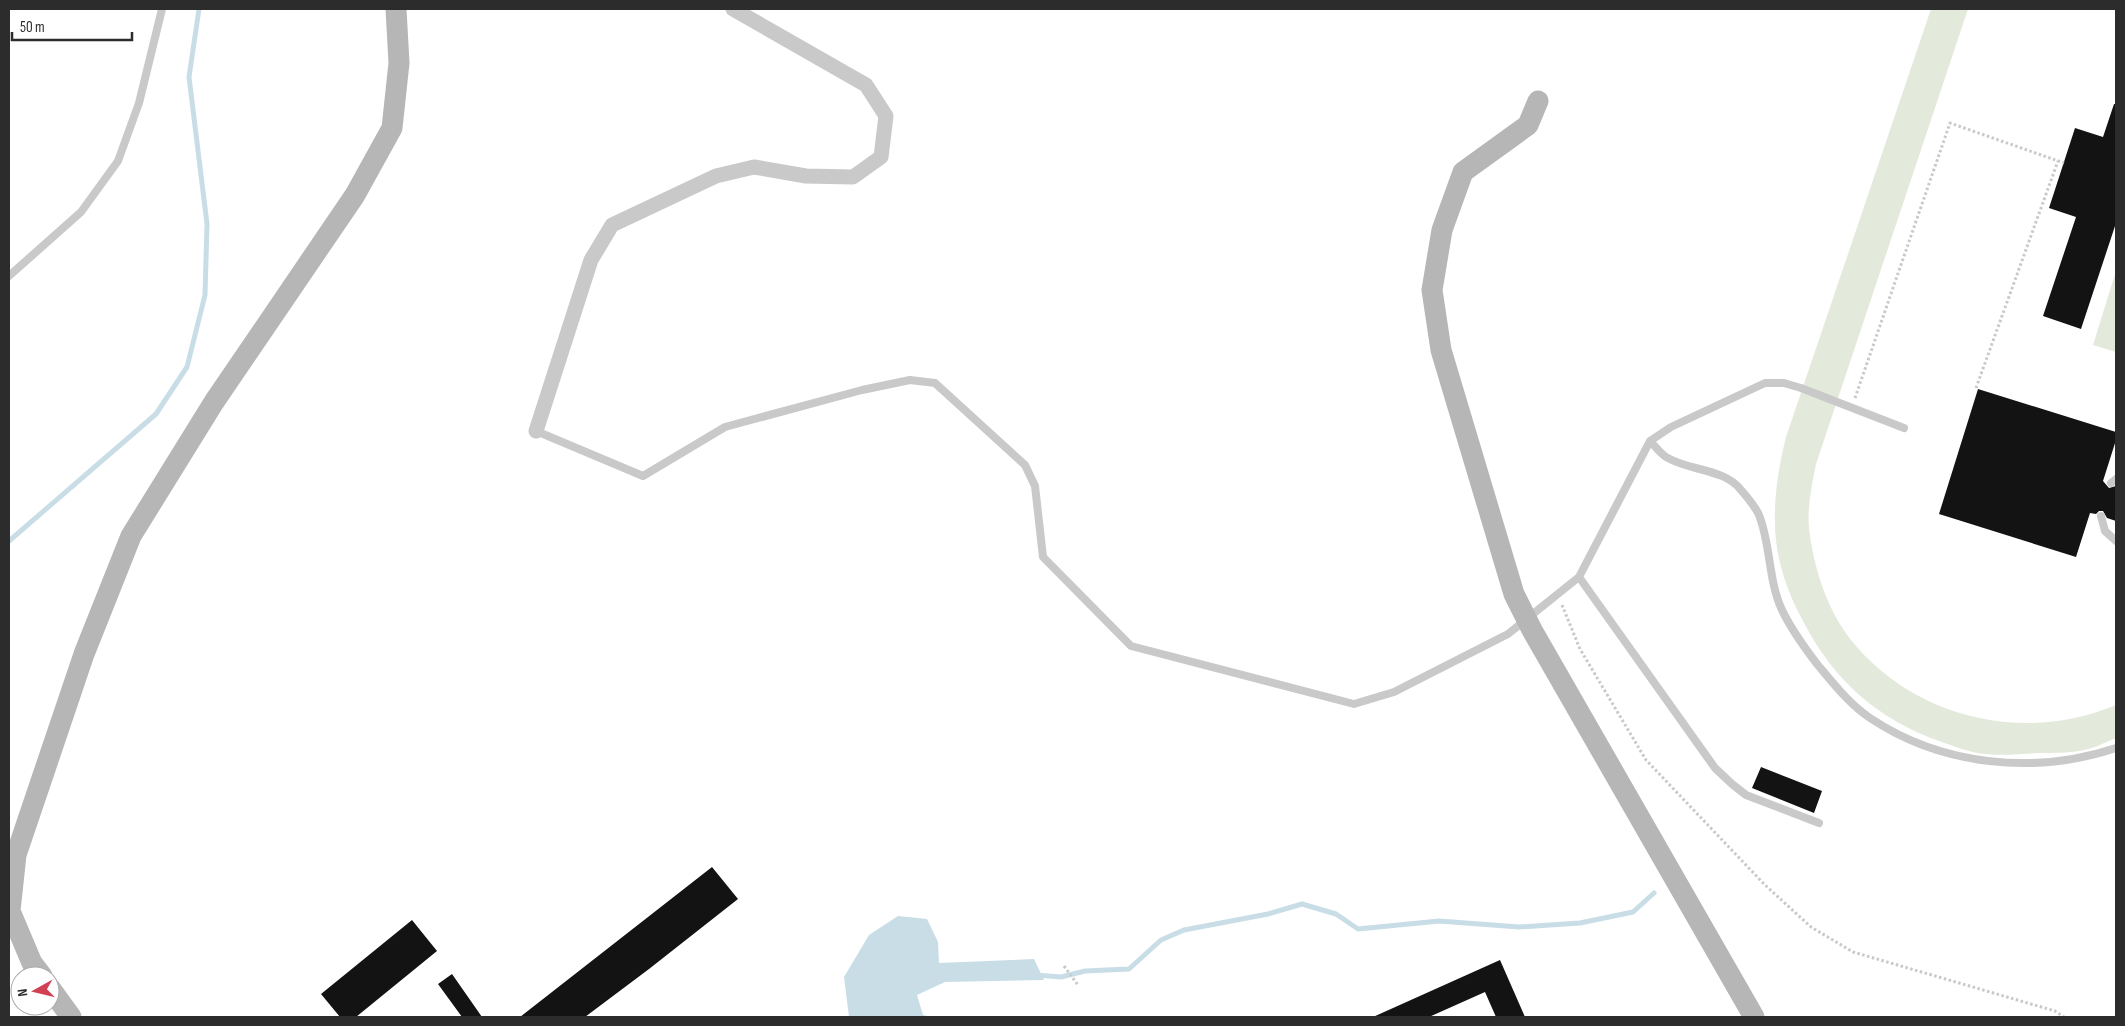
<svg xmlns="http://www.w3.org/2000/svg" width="2125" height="1026" font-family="'Sofia Sans Condensed',sans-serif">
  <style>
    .green { fill: #e3e9db }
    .water { fill: #c9dde7 }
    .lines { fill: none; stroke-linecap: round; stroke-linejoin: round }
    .stream { stroke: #c9dde7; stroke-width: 5 }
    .building { fill: #131313 }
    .path { stroke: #c9c9c9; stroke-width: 3; stroke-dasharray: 2.5 2.5; stroke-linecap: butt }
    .lane { stroke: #c9c9c9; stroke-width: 8 }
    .street { stroke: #c9c9c9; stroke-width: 15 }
    .secondary { stroke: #b6b6b6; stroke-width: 21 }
  </style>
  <rect width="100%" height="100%" fill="#fff"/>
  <!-- green -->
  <path class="green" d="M 1931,9 L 1968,9 L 1816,464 C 1812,485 1807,506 1809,528 C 1814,570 1828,614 1856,646 C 1920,720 2027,743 2116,705 L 2116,738 C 2106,742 2095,748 2084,750 C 2070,753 2054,753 2039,753 C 2021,754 2003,756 1986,754 C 1971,753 1956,747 1942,742 C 1878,720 1834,681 1803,621 C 1787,592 1775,557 1775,523 C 1774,494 1779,466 1786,437 Z
    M 2116,271 L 2116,352 L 2093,345 Z"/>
  <!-- water -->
  <path class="water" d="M 898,916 L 927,919 L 938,942 L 939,963 L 1034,959 L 1044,980 L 945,982 L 917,995 L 923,1015 L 930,1017 L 849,1017 L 844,977 L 869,935 Z"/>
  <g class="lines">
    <!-- stream -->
    <path class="stream" d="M 9,541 L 156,414 L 187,367 L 205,295 L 207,224 L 189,77 L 199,9
      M 1036,975 L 1061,977 L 1085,971 L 1129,969 L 1161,940 L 1184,930 L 1268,914 L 1302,904 L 1336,914 L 1358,929 L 1439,921 L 1519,927 L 1580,923 L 1633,912 L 1654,893"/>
  </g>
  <!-- building -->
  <path class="building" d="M 2114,104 L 2116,104 L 2116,223 L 2081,329 L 2043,316 L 2076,217 L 2049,208 L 2075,128 L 2103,137 Z
    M 1978,389 L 2116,432 L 2116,440 L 2103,481 L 2109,488 L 2116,486 L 2116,521 L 2107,518 L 2103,511 L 2099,511 L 2096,514 L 2090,513 L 2076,557 L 1939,514 Z
    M 1761,767 L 1822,791 L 1814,813 L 1752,788 Z
    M 712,867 L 738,899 L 649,969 L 585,1017 L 520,1017 Z
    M 412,920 L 437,951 L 356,1017 L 340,1017 L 321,994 Z
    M 1500,960 L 1525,1017 L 1496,1017 L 1485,992 L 1429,1017 L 1373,1017 Z
    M 452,974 L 482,1017 L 462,1017 L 438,984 Z"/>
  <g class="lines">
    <!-- path -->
    <path class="path" d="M 1976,388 L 2058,161
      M 1855,398 L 1950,123 L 2064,163
      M 1562,605 L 1580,649 L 1646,760 L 1765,885 L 1811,927 L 1853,952 L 2055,1011 L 2064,1017
      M 1064,966 L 1078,985"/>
    <!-- lane -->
    <path class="lane" d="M 9,276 L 81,212 L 118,161 L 139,103 L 162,9
      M 536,431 L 643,476 L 725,427 L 862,390 L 910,380 L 935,383 L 1025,465 L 1035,486 L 1043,557 L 1131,646 L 1354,704 L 1394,692 L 1508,634 L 1579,577 L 1650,441 L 1671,427 L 1765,383 L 1784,383 L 1801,388 L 1904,428
      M 1650,441 C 1655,446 1660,453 1666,457 C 1688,471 1724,468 1741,490 C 1747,497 1755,506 1759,515 C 1771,545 1768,580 1782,610 C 1791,629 1804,647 1817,664 C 1833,683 1849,704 1870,718 C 1942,766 2035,775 2116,748
      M 2111,483 L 2116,479
      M 2101,516 L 2105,531 L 2116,541
      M 1579,577 L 1715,768 L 1732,784 L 1746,795 L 1819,823"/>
    <!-- street -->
    <path class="street" d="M 536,431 L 591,260 L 612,225 L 716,176 L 754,167 L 806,176 L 853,177 L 881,157 L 886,116 L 866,85 L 733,9"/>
    <!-- secondary -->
    <path class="secondary" d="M 1538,101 L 1528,125 L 1463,172 L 1442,230 L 1432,290 L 1441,350 L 1514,594 L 1532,630 L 1754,1017
      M 42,976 L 32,963 L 10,911 L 16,855 L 84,654 L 131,536 L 214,402 L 355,195 L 392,128 L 399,63 L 396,9
      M 50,988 L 71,1017"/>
  </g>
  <!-- border -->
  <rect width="2125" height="1026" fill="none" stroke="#2c2c2c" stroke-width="20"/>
  <!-- north arrow -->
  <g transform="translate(35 991) rotate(262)"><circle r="24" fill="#ffffff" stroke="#ababab"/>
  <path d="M0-4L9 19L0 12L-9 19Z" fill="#d24053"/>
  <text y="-8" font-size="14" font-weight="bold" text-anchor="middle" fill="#2c2c2c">N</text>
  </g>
  <!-- scale -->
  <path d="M12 32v8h120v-8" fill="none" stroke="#2c2c2c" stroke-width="2.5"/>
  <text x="20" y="32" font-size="15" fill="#2c2c2c" stroke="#ffffff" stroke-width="4" paint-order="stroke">50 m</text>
</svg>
